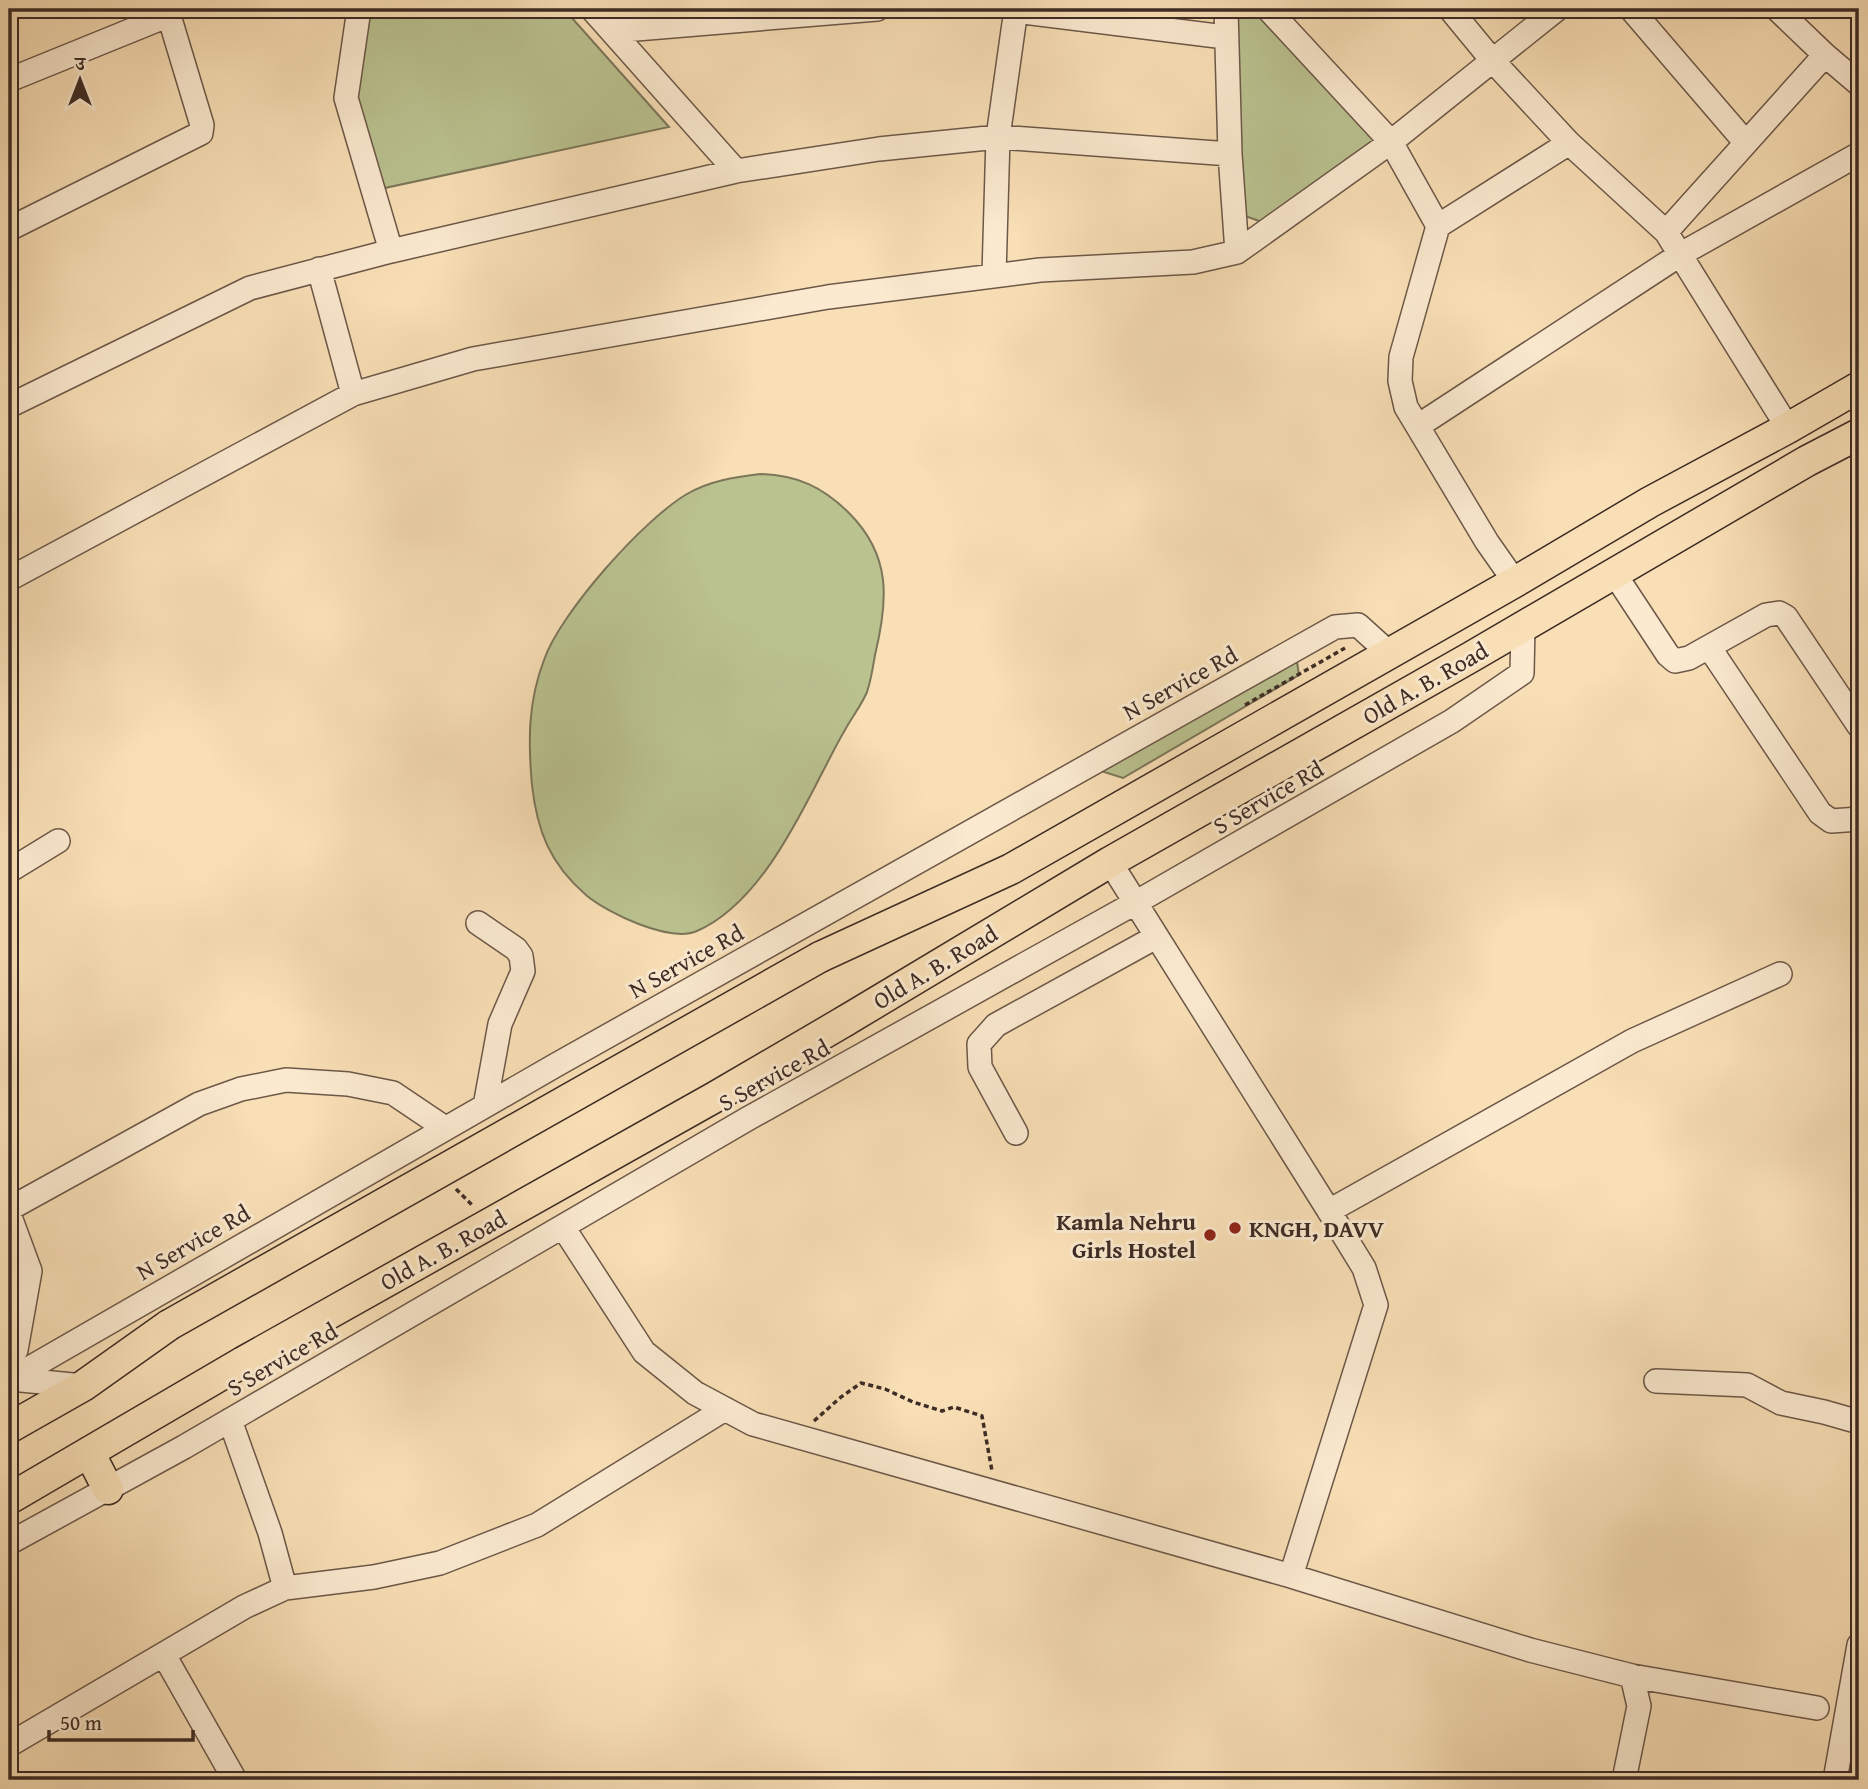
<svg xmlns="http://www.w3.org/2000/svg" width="1868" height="1789" font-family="'Gentium Book Plus','Noto Serif Devanagari',serif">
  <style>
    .green { fill: #bac290; stroke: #7c765a; stroke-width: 2 }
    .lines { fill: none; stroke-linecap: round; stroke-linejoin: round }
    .minor-casing { stroke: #6c5849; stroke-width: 26 }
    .major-casing { stroke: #3d2b25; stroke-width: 33 }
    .path { stroke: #3d2b25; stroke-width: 3.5; stroke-dasharray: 5 3.5; stroke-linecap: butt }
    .minor { stroke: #fbead0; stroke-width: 23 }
    .major { stroke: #f9dfb6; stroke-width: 30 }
    .major-bridge-casing { stroke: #3d2b25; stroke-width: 33; stroke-linecap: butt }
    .major-bridge { stroke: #f9dfb6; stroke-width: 30 }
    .poi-dot { fill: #8f2418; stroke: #fbead0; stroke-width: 2.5 }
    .labels { text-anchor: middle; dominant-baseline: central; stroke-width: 6; stroke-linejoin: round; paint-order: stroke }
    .street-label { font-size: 24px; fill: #3d2b25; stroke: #fbead0 }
    .poi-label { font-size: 24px; font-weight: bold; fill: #3d2b25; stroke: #fbead0; text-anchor: end }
  </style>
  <rect width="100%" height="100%" fill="#f9dfb6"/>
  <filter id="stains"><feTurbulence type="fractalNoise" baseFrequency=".00286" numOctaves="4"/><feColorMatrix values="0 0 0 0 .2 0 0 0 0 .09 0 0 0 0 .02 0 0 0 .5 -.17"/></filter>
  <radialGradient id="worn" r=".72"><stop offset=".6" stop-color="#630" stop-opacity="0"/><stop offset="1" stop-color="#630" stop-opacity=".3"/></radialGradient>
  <!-- green -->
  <path class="green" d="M 366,9 L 564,9 L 669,127 L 380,189 L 350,101 Z
    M 1226,9 L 1268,9 L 1391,142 L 1273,226 L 1234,212 Z
    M 760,474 C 797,475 823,487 849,513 C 892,556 888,601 875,655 C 873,667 871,680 867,692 C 861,706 852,717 845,730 C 836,745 829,760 821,775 C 794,828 755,906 697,931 C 670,943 607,913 586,895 C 550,864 537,831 532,785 C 528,741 528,702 544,660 C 560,613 644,519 687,494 C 709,481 735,477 760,474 Z
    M 1295,649 L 1299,675 L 1123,778 L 1085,766 Z"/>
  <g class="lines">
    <defs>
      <path id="minor" d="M 359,9 L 346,98 L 391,251
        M 592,9 L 736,171
        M 1226,9 L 1230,154 L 1237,252
        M 1268,9 L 1391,142 L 1438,226 L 1401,357 L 1400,381 L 1406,407 L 1487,542 L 1515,582
        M 1450,9 L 1492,60 L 1569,143 L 1666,232 L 1788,428
        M 1631,9 L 1746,143
        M 1777,9 L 1825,55 L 1859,84
        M 1015,11 L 1225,37
        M 612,31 L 877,9
        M 9,80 L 169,15
        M 1438,226 L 1569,143
        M 9,229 L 201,133 L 202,125 L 167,9
        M 1666,232 L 1825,55
        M 319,269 L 353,394
        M 994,275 L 998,137 L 1016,9
        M 9,406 L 250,288 L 391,251 L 736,171 L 879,149 L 998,137 L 1230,154
        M 1418,426 L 1681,254 L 1859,154
        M 1614,573 L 1668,655 L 1675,661 L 1689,658 L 1766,615 L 1779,613 L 1786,617 L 1859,726
        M 9,579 L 353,394 L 473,359 L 828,297 L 1040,270 L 1193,262 L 1237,252 L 1391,142 L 1557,9
        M 1709,647 L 1820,813 L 1831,821 L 1859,819
        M 1110,862 L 1329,1211 L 1364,1268 L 1376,1305 L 1291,1576
        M 9,871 L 58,841
        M 478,923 L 516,949 L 521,956 L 523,971 L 500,1024 L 485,1106
        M 1016,1133 L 980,1067 L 979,1044 L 996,1025 L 1156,937
        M 9,1209 L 199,1104 L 241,1089 L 286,1080 L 348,1084 L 393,1093 L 445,1128
        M 1329,1211 L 1632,1041 L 1780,974
        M 9,1214 L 30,1271 L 16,1350
        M 563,1227 L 644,1352 L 695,1393 L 753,1424 L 1291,1576 L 1530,1650 L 1632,1676 L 1639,1706 L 1624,1780
        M 11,1379 L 83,1386
        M 9,1380 L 556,1065 L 1335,627 L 1358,625 L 1389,653
        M 1656,1381 L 1747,1385 L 1781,1403 L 1824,1412 L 1859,1422
        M 230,1420 L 270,1533 L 285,1588
        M 9,1543 L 184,1447 L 749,1118 L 1135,903 L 1452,721 L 1522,673 L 1523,626
        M 164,1655 L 235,1780
        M 1632,1676 L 1817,1708
        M 9,1745 L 244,1607 L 285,1588 L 374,1577 L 440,1563 L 537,1525 L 725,1409
        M 1835,1780 L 1859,1645"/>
      <path id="major" d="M 820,957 L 1011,869 L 1515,582 L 1650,502 L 1788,428 L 1859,387
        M 845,1021 L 1110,862 L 1471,657 L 1807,461 L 1859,434
        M 9,1428 L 83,1386 L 169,1325
        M 89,1452 L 108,1489
        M 9,1499 L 243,1362"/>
    </defs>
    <!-- minor casing -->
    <use href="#minor" class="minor-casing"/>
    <!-- major casing -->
    <use href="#major" class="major-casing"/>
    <!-- path -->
    <path class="path" d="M 1245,705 L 1345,648
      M 456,1189 L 473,1206
      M 814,1421 L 841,1397 L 861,1383 L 885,1389 L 913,1402 L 942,1411 L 954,1407 L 982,1416 L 992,1471"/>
    <!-- minor -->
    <use href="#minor" class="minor"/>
    <!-- major -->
    <use href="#major" class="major"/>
    <defs>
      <path id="major-bridge" d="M 169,1325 L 820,957
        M 243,1362 L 715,1097 L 845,1021"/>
    </defs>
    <!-- major-bridge casing -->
    <use href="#major-bridge" class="major-bridge-casing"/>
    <!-- major-bridge -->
    <use href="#major-bridge" class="major-bridge"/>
  </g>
  <!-- markers -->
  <g class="poi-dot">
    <circle cx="1235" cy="1228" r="7"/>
    <circle cx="1210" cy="1235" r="7"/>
  </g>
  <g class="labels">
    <!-- street labels -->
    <g class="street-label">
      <text transform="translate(1180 683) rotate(-29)">N Service Rd</text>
      <text transform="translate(1425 683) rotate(-30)">Old A. B. Road</text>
      <text transform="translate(1268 797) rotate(-30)">S Service Rd</text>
      <text transform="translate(686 961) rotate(-29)">N Service Rd</text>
      <text transform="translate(935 967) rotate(-31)">Old A. B. Road</text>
      <text transform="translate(774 1075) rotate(-29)">S Service Rd</text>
      <text transform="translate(193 1242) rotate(-30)">N Service Rd</text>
      <text transform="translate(443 1250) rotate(-29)">Old A. B. Road</text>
      <text transform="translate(282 1359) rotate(-30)">S Service Rd</text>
    </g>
    <!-- poi labels -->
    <g class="poi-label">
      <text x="1196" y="1221">Kamla Nehru<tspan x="1196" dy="28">Girls Hostel</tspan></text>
      <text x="1249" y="1228" text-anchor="start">KNGH, DAVV</text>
    </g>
  </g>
  <!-- margin -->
  <rect width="1868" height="1789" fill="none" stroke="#f9dfb6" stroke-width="35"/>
  <rect x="10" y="10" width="1847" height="1768" fill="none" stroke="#3d2b25" stroke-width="3.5"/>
  <rect x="18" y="18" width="1833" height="1754" fill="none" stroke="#3d2b25" stroke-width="2"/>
  <!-- north arrow -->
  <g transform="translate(80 80)" stroke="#fbead0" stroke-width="5" paint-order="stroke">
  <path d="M0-5L12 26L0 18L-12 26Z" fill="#3d2b25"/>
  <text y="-10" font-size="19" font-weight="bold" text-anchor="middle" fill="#3d2b25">उ</text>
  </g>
  <!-- scale -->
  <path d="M49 1730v10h144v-10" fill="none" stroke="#3d2b25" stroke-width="3.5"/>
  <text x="60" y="1730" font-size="21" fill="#3d2b25" stroke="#fbead0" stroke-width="5" paint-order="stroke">50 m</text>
  <rect width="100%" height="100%" filter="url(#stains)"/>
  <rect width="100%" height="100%" fill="url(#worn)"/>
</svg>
